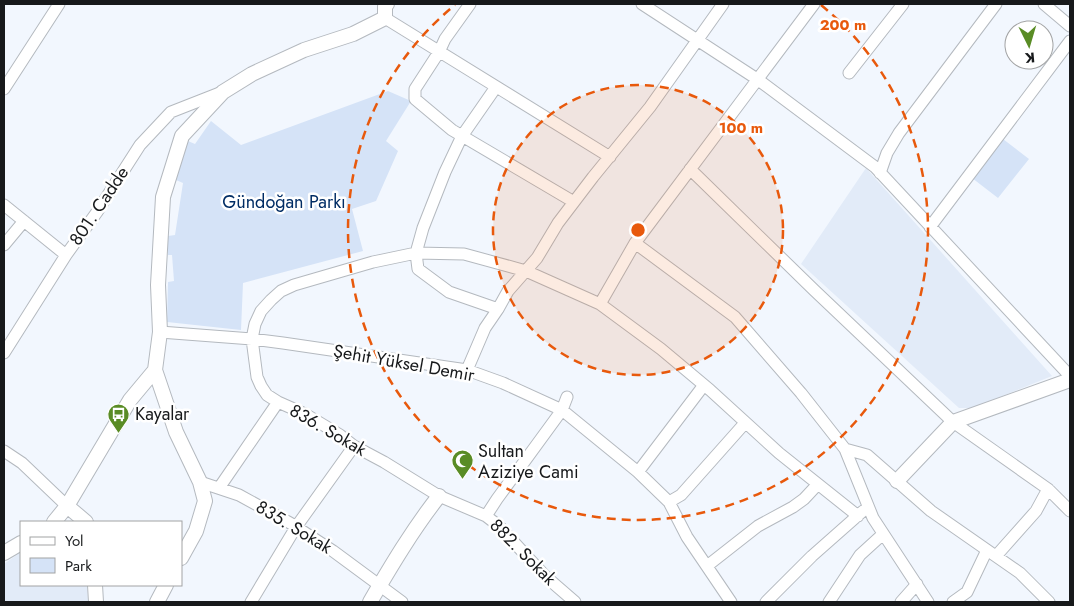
<svg xmlns="http://www.w3.org/2000/svg" width="1074" height="606" font-family="Jost,sans-serif">
  <style>
    .built { fill: #e2ebf8 }
    .green { fill: #d5e3f7 }
    .lines { fill: none; stroke-linecap: round; stroke-linejoin: round }
    .minor-casing { stroke: #b4b9bf; stroke-width: 13 }
    .tertiary-casing { stroke: #b4b9bf; stroke-width: 16 }
    .minor { stroke: #fff; stroke-width: 11 }
    .tertiary { stroke: #fff; stroke-width: 14 }
    .ring { fill: none; stroke: #e8590c; stroke-width: 2.5; stroke-dasharray: 9 6 }
    .labels { text-anchor: middle; dominant-baseline: central; stroke-width: 5; stroke-linejoin: round; paint-order: stroke }
    .park-label { font-size: 18px; fill: #002c64; stroke: #fff }
    .street-label { font-size: 18px; fill: #17191b; stroke: #fff }
    .poi-label { font-size: 18px; fill: #17191b; stroke: #fff; text-anchor: start }
    .centre { fill: #e8590c; stroke: #fff; stroke-width: 2.5 }
    .ring-label { font-size: 15px; text-anchor: middle; font-weight: bold; fill: #e8590c; stroke: #fff; stroke-width: 5; stroke-linejoin: round; paint-order: stroke }
  </style>
  <rect width="100%" height="100%" fill="#f2f7fe"/>
  <!-- built -->
  <path class="built" d="M 866,168 L 1052,376 L 973,408 L 959,408 L 801,264 Z
    M 21,552 L 21,585 L 87,585 L 88,602 L 4,602 L 4,564 Z"/>
  <!-- green -->
  <path class="green" d="M 388,91 L 411,101 L 386,141 L 398,151 L 376,201 L 352,209 L 363,251 L 243,283 L 241,330 L 167,322 L 168,282 L 174,281 L 172,255 L 168,255 L 168,236 L 175,235 L 183,183 L 176,180 L 188,141 L 195,144 L 211,121 L 241,145 Z
    M 1003,139 L 1029,159 L 998,198 L 972,178 Z"/>
  <g class="lines">
    <defs>
      <path id="minor" d="M 470,4 L 445,39 L 439,52 L 415,89 L 415,99 L 452,130 L 574,202
        M 642,4 L 757,79 L 875,167 L 1070,376
        M 1044,4 L 1070,26
        M 385,18 L 610,157
        M 849,73 L 903,4
        M 496,87 L 462,136 L 445,172 L 423,228 L 416,253 L 418,269 L 449,292 L 498,309
        M 4,89 L 59,4
        M 690,169 L 814,290 L 953,422 L 1048,489 L 1070,511
        M 880,173 L 887,153 L 899,133 L 996,4
        M 4,205 L 66,255
        M 930,227 L 1070,41
        M 635,243 L 735,317 L 801,393 L 845,449 L 873,518 L 928,602
        M 4,245 L 24,221
        M 600,304 L 635,243 L 814,4
        M 160,332 L 252,339 L 283,343 L 467,370 L 503,383 L 562,410 L 638,472 L 669,502 L 687,537 L 731,602
        M 4,353 L 66,255 L 97,212 L 140,145 L 171,112 L 222,92
        M 467,370 L 485,328 L 498,309 L 508,291 L 537,258 L 558,223 L 593,177 L 650,107 L 723,4
        M 845,449 L 867,455 L 931,511 L 1020,573 L 1049,602
        M 4,451 L 22,463 L 67,506
        M 638,472 L 704,385
        M 200,482 L 239,495 L 290,523 L 333,551 L 402,602
        M 219,488 L 278,402
        M 669,502 L 681,495 L 745,423
        M 486,516 L 497,499 L 562,410 L 567,397
        M 996,556 L 1036,511 L 1048,489
        M 707,566 L 758,526 L 793,507 L 804,499 L 818,484
        M 251,602 L 296,527 L 354,446
        M 575,602 L 545,576 L 499,526 L 486,516 L 439,496 L 384,462 L 354,446 L 340,435 L 305,414 L 278,402 L 267,395 L 261,386 L 257,377 L 252,339 L 255,324 L 261,311 L 271,300 L 281,291 L 294,285 L 373,262 L 416,253 L 464,254 L 526,271 L 600,304 L 661,349 L 710,390 L 779,453 L 858,516
        M 766,602 L 812,556 L 863,511
        M 829,602 L 860,555 L 883,534
        M 901,602 L 917,584
        M 953,602 L 967,592 L 987,550"/>
      <path id="tertiary" d="M 155,370 L 176,432 L 200,482 L 205,501 L 196,531 L 181,558
        M 897,481 L 953,422 L 1070,380
        M 67,506 L 86,522
        M 54,522 L 67,506 L 130,400 L 155,370 L 160,332 L 158,285 L 163,197 L 182,136 L 223,92 L 252,74 L 304,50 L 353,34 L 385,18 L 385,6 L 387,4
        M 4,553 L 21,543
        M 95,585 L 96,602
        M 157,602 L 166,585
        M 370,602 C 391,566 413,529 439,496"/>
    </defs>
    <!-- minor casing -->
    <use href="#minor" class="minor-casing"/>
    <!-- tertiary casing -->
    <use href="#tertiary" class="tertiary-casing"/>
    <!-- minor -->
    <use href="#minor" class="minor"/>
    <!-- tertiary -->
    <use href="#tertiary" class="tertiary"/>
  </g>
  <!-- distance rings -->
  <circle cx="638" cy="230" r="145" fill="#e8590c" fill-opacity=".12"/>
  <g class="ring">
    <circle cx="638" cy="230" r="145"/>
    <path d="M821 5A290 290 0 1 1 455 5"/>
  </g>
  <!-- icons -->
  <defs>
    <symbol id="bus-pin" viewBox="-11 -11 22 30"><path d="M0 17L-7.5 6A9.5 9.5 0 1 1 7.5 6Z" fill="#598c25" stroke="#fff"/><path d="M-5-6H5V4H4V6H2V4H-2V6H-4V4H-5ZM-3.5-4V0h7V-4ZM-3.5 1.2v1.5H-2V1.2ZM2 1.2v1.5H3.5V1.2Z" fill="#fff"/></symbol>
    <symbol id="mosque-pin" viewBox="-11 -11 22 30"><path d="M0 17L-7.5 6A9.5 9.5 0 1 1 7.5 6Z" fill="#598c25" stroke="#fff"/><path d="M3.5-4.9A6 6 0 1 0 3.5 4.9A5 5 0 1 1 3.5-4.9Z" fill="#fff"/></symbol>
  </defs>
  <g fill-rule="evenodd">
    <use href="#bus-pin" x="106" y="402" width="25" height="34"/>
    <use href="#mosque-pin" x="450" y="448" width="25" height="34"/>
  </g>
  <g class="labels">
    <!-- park labels -->
    <g class="park-label">
      <text x="284" y="202">Gündoğan Parkı</text>
    </g>
    <!-- street labels -->
    <g class="street-label">
      <text transform="translate(99 206) rotate(-56)">801. Cadde</text>
      <text transform="translate(404 363) rotate(10)">Şehit Yüksel Demir</text>
      <text transform="translate(328 430) rotate(30)">836. Sokak</text>
      <text transform="translate(294 527) rotate(31)">835. Sokak</text>
      <text transform="translate(523 552) rotate(45)">882. Sokak</text>
    </g>
    <!-- poi labels -->
    <g class="poi-label">
      <text x="135" y="414">Kayalar</text>
      <text x="478" y="451">Sultan<tspan x="478" dy="21">Aziziye Cami</tspan></text>
    </g>
  </g>
  <circle cx="638" cy="230" r="8" class="centre"/>
  <g class="ring-label">
    <text x="843" y="30">200 m</text>
    <text x="741" y="133">100 m</text>
  </g>
  <!-- border -->
  <rect width="1074" height="606" fill="none" stroke="#17191b" stroke-width="10"/>
  <!-- legend -->
  <rect x="20" y="521" width="162" height="65" fill="#ffffff" stroke="#a2a3a4"/>
  <rect x="30" y="537" width="25" height="8" fill="#ffffff" stroke="#a2a3a4"/>
  <text x="65" y="546" font-size="15" fill="#17191b">Yol</text>
  <rect x="30" y="558" width="25" height="15" fill="#d5e3f7" stroke="#a2a3a4"/>
  <text x="65" y="571" font-size="15" fill="#17191b">Park</text>
  <!-- north arrow -->
  <g transform="translate(1029 45) rotate(175)"><circle r="24" fill="#ffffff" stroke="#a2a3a4"/>
  <path d="M0-4L9 19L0 12L-9 19Z" fill="#598c25"/>
  <text y="-8" font-size="14" font-weight="bold" text-anchor="middle" fill="#17191b">K</text>
  </g>
</svg>
